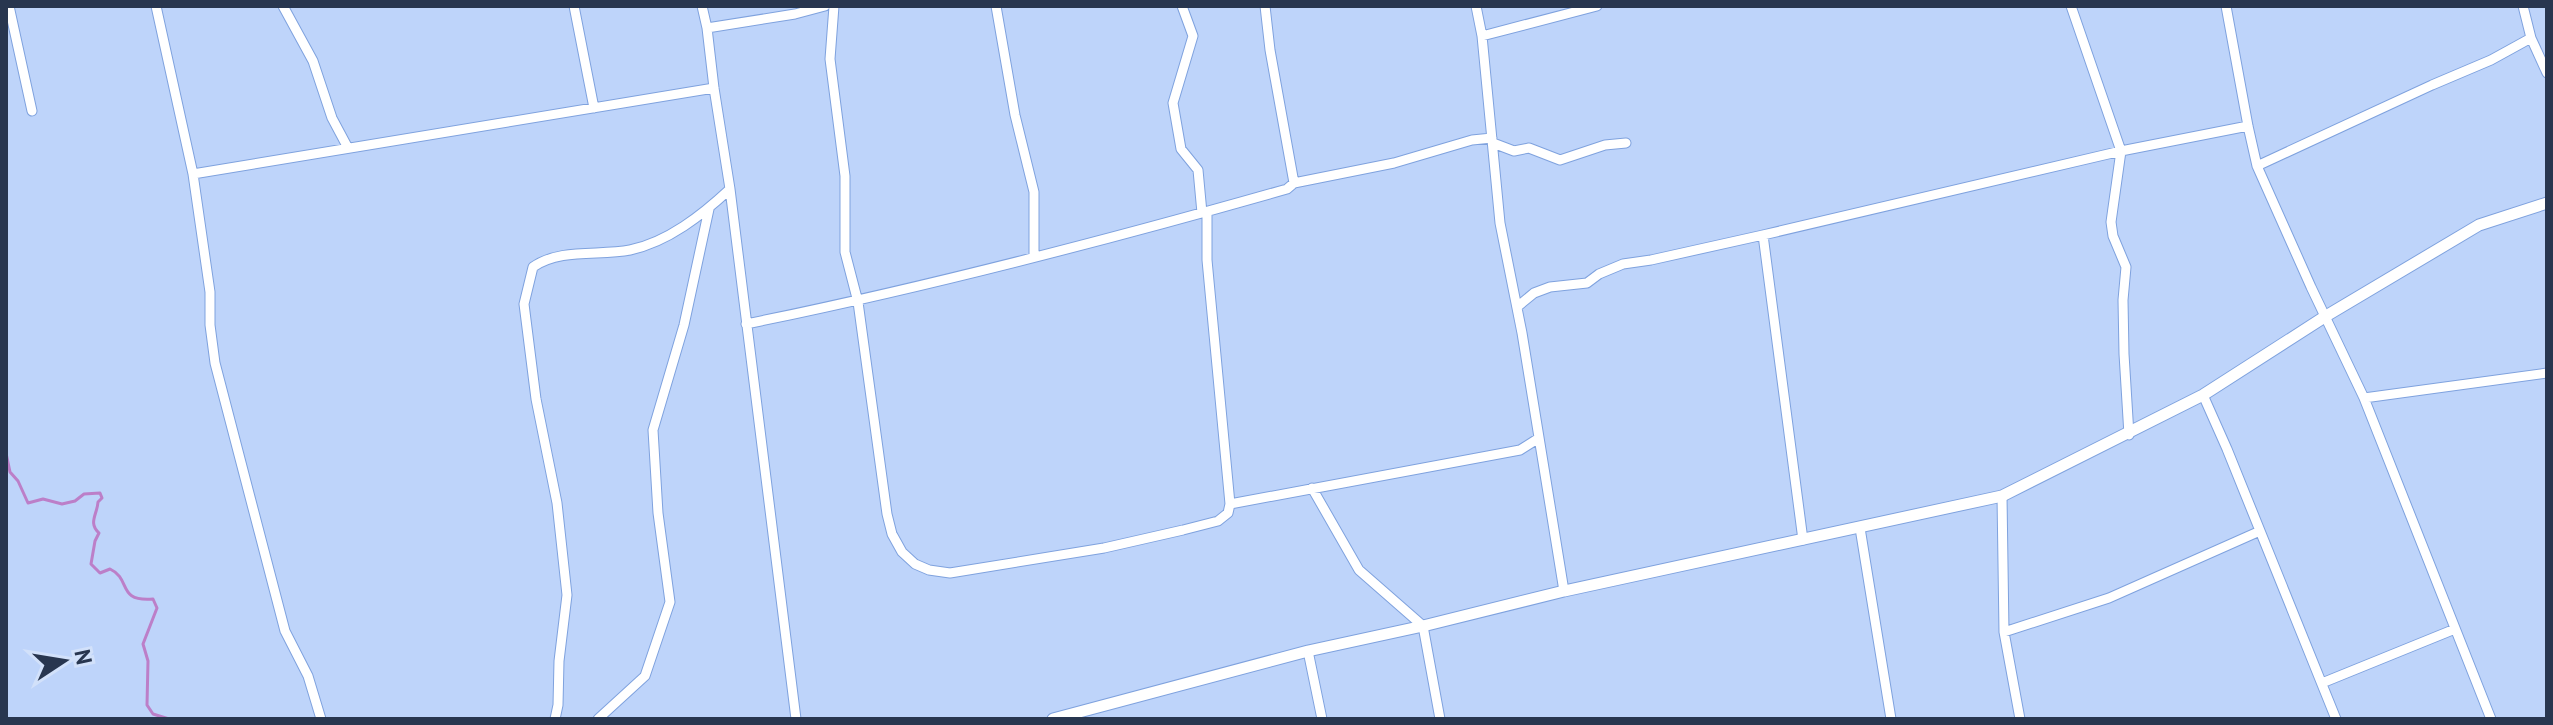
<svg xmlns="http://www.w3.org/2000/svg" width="2553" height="725" font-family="'PT Sans',sans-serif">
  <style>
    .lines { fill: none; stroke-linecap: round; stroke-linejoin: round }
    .stream { stroke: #bc7fc8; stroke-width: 3 }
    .minor-casing { stroke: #7fa2de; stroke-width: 11 }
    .tertiary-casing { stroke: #7fa2de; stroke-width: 13 }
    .minor { stroke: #fff; stroke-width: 9 }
    .tertiary { stroke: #fff; stroke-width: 11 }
  </style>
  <rect width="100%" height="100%" fill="#bed4fa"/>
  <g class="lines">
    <!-- stream -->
    <path class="stream" d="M 6,453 L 10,472 L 18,481 L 28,503 L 43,499 L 62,504 L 75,501 L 84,494 L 100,493 L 102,498 L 98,502 C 97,515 88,523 99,533 L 95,541 L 91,564 L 100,573 L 110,569 C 132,579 116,602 153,599 L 157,608 L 143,644 L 148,661 L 147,705 L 153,714 L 169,719"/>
    <defs>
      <path id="minor" d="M 9,6 L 32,111
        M 156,6 L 193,174 L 714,88
        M 283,6 L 313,61 L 332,118 L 348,148
        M 574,6 L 594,108
        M 702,6 L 707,28 L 714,88 L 730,189 L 796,719
        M 834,6 L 830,59 L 845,176 L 845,252 L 858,302 L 887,514 L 892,534 L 902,552 L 915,564 L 929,570 L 950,573 L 1104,548 L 1183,530 L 1218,521 L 1228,513 L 1230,504 L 1207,260 L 1207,212
        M 996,6 L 1015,115 L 1034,192 L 1034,256
        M 1182,6 L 1193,36 L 1173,103 L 1181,149 L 1198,170 L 1202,213
        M 1265,6 L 1270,50 L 1294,183
        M 1476,6 L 1482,36 L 1500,223 L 1522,333 L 1564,591
        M 2071,6 L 2121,151 L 2111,222 L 2113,236 L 2126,267 L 2123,300 L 2124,354 L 2129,435
        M 2226,6 L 2248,126 L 2257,166 L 2311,287 L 2364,398 L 2491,719
        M 2523,6 L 2531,38 L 2547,73
        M 707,28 L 795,14 L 825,6
        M 1482,36 L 1597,6
        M 1493,143 L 1514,151 L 1529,148 L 1560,160 L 1605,145 L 1626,143
        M 2257,166 L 2432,85 L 2491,60 L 2531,38
        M 193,174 L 210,292 L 210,325 L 215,363 L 285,631 L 308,676 L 321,719
        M 1763,235 L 1803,540
        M 1517,307 L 1534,293 L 1550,287 L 1587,283 L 1599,274 L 1623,264 L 1651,260 L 1763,235 L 2121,151 L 2248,126
        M 746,324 C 928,287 1108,240 1287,189 L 1294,183 L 1394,163 L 1472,140 L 1492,138
        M 2203,395 L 2227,449 L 2336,719
        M 2364,398 L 2547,373
        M 1312,488 L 1359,570 L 1423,626 L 1440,719
        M 2002,496 L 2004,632 L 2020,719
        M 1230,504 L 1520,450 L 1539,438
        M 1860,528 L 1891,719
        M 2004,632 L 2109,598 L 2260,531
        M 1308,651 L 1322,719
        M 2322,683 L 2455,629
        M 555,719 L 558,705 L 559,661 L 567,595 L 557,503 L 536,399 L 524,304 L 533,267 C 560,248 599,256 630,250 C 668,242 702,215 730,189
        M 598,719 L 645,676 L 670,602 L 658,513 L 653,430 L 684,325 L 709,209"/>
      <path id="tertiary" d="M 1053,719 L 1308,651 L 1423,626 L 1564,591 L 2002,496 L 2203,395 L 2326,316 L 2479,225 L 2547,203"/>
    </defs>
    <!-- minor casing -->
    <use href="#minor" class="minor-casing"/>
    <!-- tertiary casing -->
    <use href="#tertiary" class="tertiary-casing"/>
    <!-- minor -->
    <use href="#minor" class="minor"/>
    <!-- tertiary -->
    <use href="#tertiary" class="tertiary"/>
  </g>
  <!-- border -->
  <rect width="2553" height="725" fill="none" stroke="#28364f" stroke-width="16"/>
  <!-- north arrow -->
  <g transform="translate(64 661) rotate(78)" stroke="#d2e1fa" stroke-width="6" paint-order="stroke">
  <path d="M0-6L14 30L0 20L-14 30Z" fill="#28364f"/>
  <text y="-12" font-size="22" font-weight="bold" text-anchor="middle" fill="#28364f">N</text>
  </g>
</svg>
